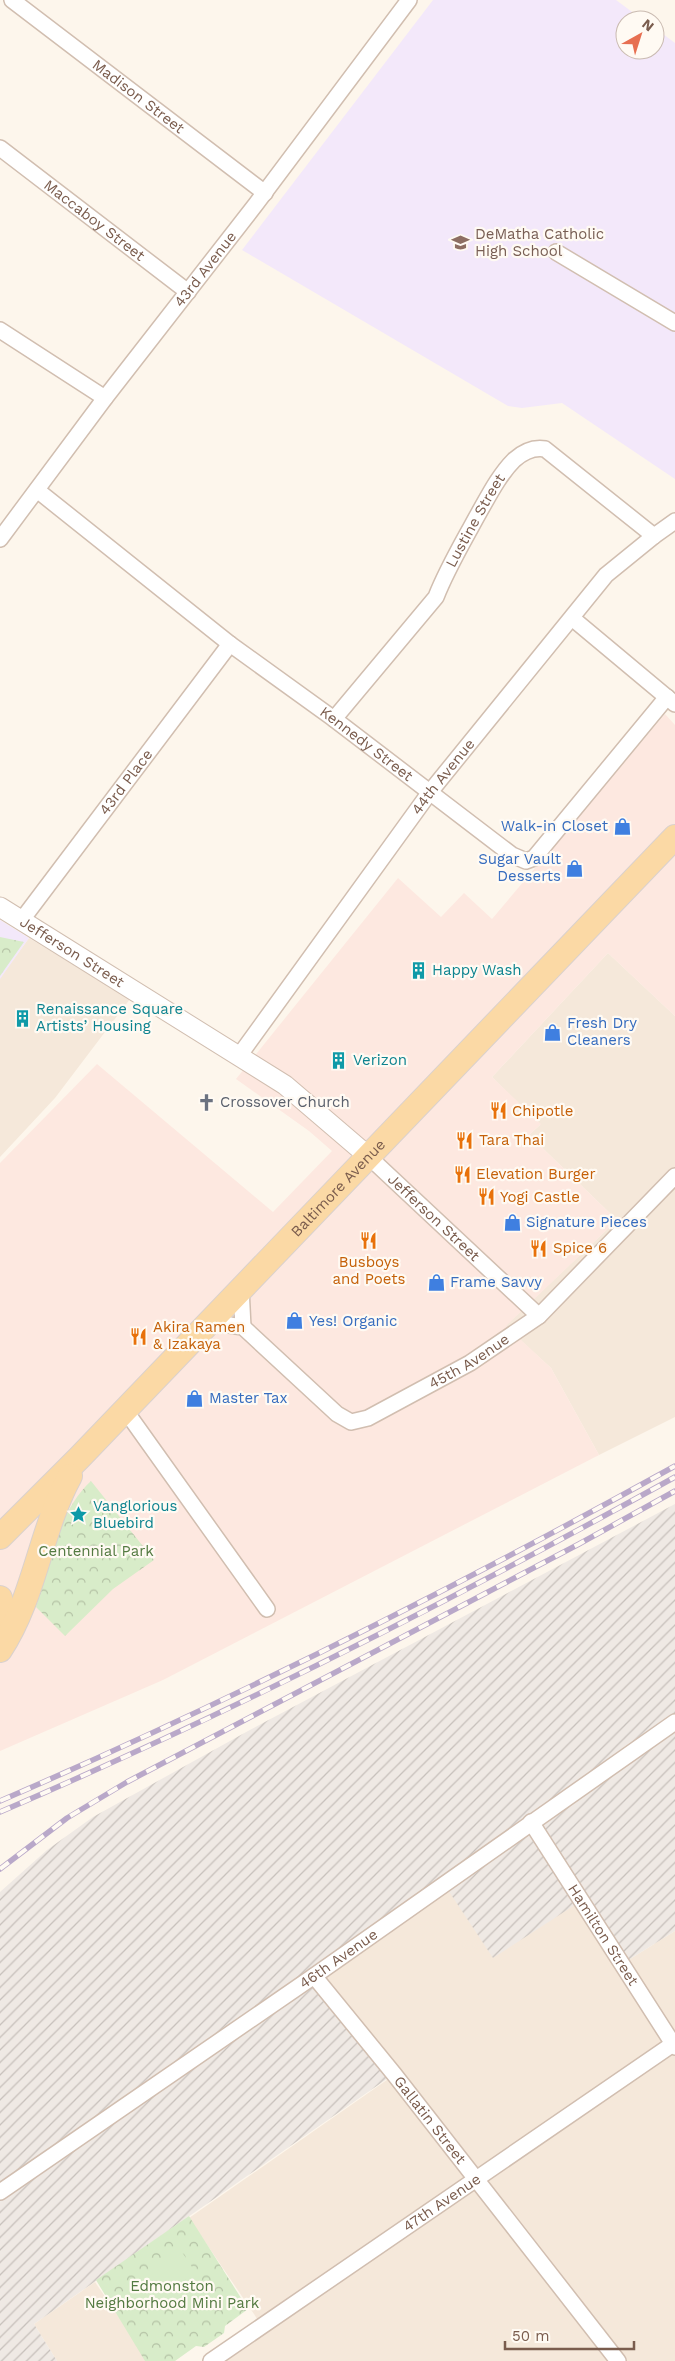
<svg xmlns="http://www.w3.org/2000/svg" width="675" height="2361" font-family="'Work Sans',sans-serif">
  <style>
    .residential { fill: #f5e8da }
    .commercial { fill: #fde8e0 }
    .industrial { fill: url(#industrial-furrows) }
    .education { fill: #f3e8fa }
    .forest { fill: url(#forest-crowns) }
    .pitch { fill: #d8ecc9 }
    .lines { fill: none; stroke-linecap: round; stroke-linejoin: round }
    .minor-casing { stroke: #d1beb0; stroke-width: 18 }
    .tertiary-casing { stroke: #d1beb0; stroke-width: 21 }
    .primary-casing { stroke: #dad1cd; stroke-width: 26 }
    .minor { stroke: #fff; stroke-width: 15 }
    .tertiary { stroke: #fff; stroke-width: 19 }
    .primary { stroke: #fbd9a5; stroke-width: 24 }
    .rail-casing { stroke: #b9a8c9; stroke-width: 5.5 }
    .rail { stroke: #fffaf3; stroke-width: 4; stroke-dasharray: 11; stroke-linecap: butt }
    .labels { text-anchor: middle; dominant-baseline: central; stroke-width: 4.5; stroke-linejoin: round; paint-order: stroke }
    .street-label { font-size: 15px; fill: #7a5c4d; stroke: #fffaf3 }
    .education-label { font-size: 15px; fill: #785e54; stroke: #fffaf3; text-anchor: start }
    .shop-label { font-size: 15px; fill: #366cbe; stroke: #fffaf3; text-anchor: start }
    .culture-label { font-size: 15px; fill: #0d838f; stroke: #fffaf3; text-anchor: start }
    .worship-label { font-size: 15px; fill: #5b616d; stroke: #fffaf3; text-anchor: start }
    .food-label { font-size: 15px; fill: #c56008; stroke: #fffaf3; text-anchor: start }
    .park-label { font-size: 15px; fill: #537a41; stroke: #fffaf3 }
  </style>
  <defs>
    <pattern id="industrial-furrows" width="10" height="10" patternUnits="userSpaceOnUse" patternTransform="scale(1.25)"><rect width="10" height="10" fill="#efe9e4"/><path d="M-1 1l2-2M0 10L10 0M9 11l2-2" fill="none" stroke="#c7c0bb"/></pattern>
    <pattern id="forest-crowns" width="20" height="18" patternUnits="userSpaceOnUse" patternTransform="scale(1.25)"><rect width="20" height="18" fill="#d8ecc9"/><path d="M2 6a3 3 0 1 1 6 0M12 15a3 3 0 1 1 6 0" fill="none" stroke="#b4c2a5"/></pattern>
  </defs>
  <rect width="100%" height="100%" fill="#fdf6ec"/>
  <!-- residential -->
  <path class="residential" d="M 29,938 L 130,999 L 55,1098 L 0,1157 L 0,978 Z
    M 608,953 L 675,1016 L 675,1417 L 599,1455 L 551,1368 L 505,1326 L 617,1220 L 529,1135 L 540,1125 L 492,1077 Z
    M 444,1884 L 581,1901 L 622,1964 L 675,1931 L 675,2361 L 210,2361 L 262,2326 L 189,2218 L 394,2075 L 314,1976 Z
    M 95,2282 L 149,2361 L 57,2361 L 34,2324 Z"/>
  <!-- commercial -->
  <path class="commercial" d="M 665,714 L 675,725 L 675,1016 L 608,953 L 492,1077 L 541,1124 L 529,1135 L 617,1220 L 506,1326 L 551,1368 L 599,1455 L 163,1680 L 0,1751 L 0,1163 L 97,1064 L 273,1212 L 332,1151 L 309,1131 L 236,1079 L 398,878 L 441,917 L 464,893 L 492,919 Z"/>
  <!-- industrial -->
  <path class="industrial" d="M 675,1504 L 675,1931 L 622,1964 L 581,1901 L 493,1958 L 444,1884 L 315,1976 L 394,2074 L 34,2324 L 57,2361 L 0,2361 L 0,1892 L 47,1850 L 93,1817 L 248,1731 Z"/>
  <!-- education -->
  <path class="education" d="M 433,0 L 616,0 L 643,20 L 625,20 L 625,50 L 655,50 L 655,28 L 675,43 L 675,479 L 562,403 L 522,408 L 508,406 L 242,250 Z
    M 0,920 L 29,938 L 0,979 Z"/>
  <!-- forest -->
  <path class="forest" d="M 0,937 L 24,942 L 0,976 Z
    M 91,1481 L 154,1560 L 113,1589 L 65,1636 L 36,1607 C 49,1564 57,1513 91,1481 Z
    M 189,2216 L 248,2309 L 225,2326 L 224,2333 L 204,2347 L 196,2346 L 175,2361 L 145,2361 L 96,2280 Z"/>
  <!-- pitch -->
  <path class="pitch" d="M 180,2249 L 196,2273 L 145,2307 L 129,2284 Z"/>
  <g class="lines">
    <defs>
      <g id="minor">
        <path id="s1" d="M 12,0 L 265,193"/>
        <path id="s2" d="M 0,148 L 188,292"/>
        <path d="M 556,252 L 675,323"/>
        <path d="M 0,330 L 105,398"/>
        <path id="s3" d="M 37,490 L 230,644 L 334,719 L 512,855 L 526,861 L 534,858 L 667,697"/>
        <path id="s4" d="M 0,539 L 105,398 L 256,204 L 409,0"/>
        <path d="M 572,618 L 675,704"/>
        <path id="s5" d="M 334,719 L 436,597 C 447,569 462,544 476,518 C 487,499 498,476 514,460 C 523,452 533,447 545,449 L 654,536"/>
        <path id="s6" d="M 21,921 L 230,644"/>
        <path id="s7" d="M 239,1056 L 430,792 L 606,575 L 654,536 L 675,521"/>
        <path id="s8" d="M 368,1156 L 539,1316"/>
        <path d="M 241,1288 L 243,1327"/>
        <path id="s9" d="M 209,1322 L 243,1327 L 337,1414 L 351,1422 L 368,1418 L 470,1363 L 539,1316 L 675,1176"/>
        <path d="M 125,1410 L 267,1609"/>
        <path id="s10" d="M 531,1822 L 675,2047"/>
        <path id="s11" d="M 314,1976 L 394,2074 L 618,2361"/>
        <path id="s12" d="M 0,2192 L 314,1976 L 675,1722"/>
        <path id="s13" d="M 211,2361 L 673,2044"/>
      </g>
      <g id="tertiary">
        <path id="s14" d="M 0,907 L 285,1085 L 368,1156"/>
      </g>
      <g id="primary">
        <path id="s15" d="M 0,1537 L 80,1457 L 675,837"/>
        <path d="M 0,1598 L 6,1619 L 4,1638"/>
        <path d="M 0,1650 C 35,1597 40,1531 70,1476"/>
      </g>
    </defs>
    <!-- minor casing -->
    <use href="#minor" class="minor-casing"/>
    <!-- tertiary casing -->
    <use href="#tertiary" class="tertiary-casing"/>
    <!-- primary casing -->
    <use href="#primary" class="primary-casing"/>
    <!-- minor -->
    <use href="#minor" class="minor"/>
    <!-- tertiary -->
    <use href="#tertiary" class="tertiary"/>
    <!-- primary -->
    <use href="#primary" class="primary"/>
    <defs>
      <path id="rail" d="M 0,1801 C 231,1701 455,1588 675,1466
        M 0,1812 C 231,1713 455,1599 675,1477
        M 0,1869 L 67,1818 L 127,1782 L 579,1544 L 675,1491"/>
    </defs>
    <!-- rail casing -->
    <use href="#rail" class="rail-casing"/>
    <!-- rail -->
    <use href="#rail" class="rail"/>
  </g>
  <!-- icons -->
  <defs>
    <symbol id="school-bare" viewBox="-9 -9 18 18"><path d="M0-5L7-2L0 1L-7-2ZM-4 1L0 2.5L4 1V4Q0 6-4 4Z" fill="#8d6e63" stroke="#fffaf3" stroke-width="2.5" paint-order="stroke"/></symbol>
    <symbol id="shop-bare" viewBox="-9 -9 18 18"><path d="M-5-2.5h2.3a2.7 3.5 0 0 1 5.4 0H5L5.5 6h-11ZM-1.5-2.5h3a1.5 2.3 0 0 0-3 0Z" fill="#3f7fe0" stroke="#fffaf3" stroke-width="2.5" paint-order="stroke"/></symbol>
    <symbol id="building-bare" viewBox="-9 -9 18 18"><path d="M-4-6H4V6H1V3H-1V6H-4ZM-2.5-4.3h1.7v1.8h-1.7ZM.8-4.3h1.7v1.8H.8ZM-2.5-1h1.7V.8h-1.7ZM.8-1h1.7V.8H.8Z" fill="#0f9aa8" stroke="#fffaf3" stroke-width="2.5" paint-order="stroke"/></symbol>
    <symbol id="church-bare" viewBox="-9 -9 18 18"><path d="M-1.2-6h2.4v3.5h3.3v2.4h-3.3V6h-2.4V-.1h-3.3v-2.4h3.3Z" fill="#6b7280" stroke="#fffaf3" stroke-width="2.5" paint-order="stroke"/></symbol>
    <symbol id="restaurant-bare" viewBox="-9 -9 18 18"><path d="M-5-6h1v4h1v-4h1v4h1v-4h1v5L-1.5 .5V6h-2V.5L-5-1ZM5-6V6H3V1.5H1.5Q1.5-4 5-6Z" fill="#e8710a" stroke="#fffaf3" stroke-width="2.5" paint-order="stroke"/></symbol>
    <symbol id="sight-bare" viewBox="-9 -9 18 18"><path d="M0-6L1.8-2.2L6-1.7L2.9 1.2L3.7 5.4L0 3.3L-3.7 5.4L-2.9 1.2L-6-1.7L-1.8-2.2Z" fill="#0f9aa8" stroke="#fffaf3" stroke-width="2.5" paint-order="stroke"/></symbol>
  </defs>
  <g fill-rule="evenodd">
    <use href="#school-bare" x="448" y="230" width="25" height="25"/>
    <use href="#shop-bare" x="610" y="814" width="25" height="25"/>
    <use href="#shop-bare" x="562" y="856" width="25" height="25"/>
    <use href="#building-bare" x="406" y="958" width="25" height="25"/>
    <use href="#building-bare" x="10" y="1006" width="25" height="25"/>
    <use href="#shop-bare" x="540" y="1020" width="25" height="25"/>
    <use href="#building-bare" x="326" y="1048" width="25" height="25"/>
    <use href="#church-bare" x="194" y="1090" width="25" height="25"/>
    <use href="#restaurant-bare" x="486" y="1098" width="25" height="25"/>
    <use href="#restaurant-bare" x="452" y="1128" width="25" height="25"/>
    <use href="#restaurant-bare" x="450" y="1162" width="25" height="25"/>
    <use href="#restaurant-bare" x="474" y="1184" width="25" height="25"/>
    <use href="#shop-bare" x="500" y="1210" width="25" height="25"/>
    <use href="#restaurant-bare" x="356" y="1228" width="25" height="25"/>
    <use href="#restaurant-bare" x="526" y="1236" width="25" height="25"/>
    <use href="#shop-bare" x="424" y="1270" width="25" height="25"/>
    <use href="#shop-bare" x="282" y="1308" width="25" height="25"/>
    <use href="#restaurant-bare" x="126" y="1324" width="25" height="25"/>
    <use href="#shop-bare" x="182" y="1386" width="25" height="25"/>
    <use href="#sight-bare" x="66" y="1502" width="25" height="25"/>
  </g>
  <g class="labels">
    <!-- street labels -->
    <g class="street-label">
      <text stroke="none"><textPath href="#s1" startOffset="159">Madison Street</textPath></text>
      <text stroke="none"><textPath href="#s2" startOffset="119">Maccaboy Street</textPath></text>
      <text stroke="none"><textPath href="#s4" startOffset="339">43rd Avenue</textPath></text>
      <text stroke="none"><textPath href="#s5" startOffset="245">Lustine Street</textPath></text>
      <text stroke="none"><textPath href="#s3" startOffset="416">Kennedy Street</textPath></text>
      <text stroke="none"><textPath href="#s7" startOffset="346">44th Avenue</textPath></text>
      <text stroke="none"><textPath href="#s6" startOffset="174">43rd Place</textPath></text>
      <text stroke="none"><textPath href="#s14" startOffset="85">Jefferson Street</textPath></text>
      <text stroke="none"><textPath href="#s15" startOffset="486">Baltimore Avenue</textPath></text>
      <text stroke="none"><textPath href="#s8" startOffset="90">Jefferson Street</textPath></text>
      <text stroke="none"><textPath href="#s9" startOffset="312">45th Avenue</textPath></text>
      <text stroke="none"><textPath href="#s10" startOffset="134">Hamilton Street</textPath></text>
      <text stroke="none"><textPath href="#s12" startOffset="411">46th Avenue</textPath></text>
      <text stroke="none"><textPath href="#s11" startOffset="185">Gallatin Street</textPath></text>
      <text stroke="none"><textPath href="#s13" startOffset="280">47th Avenue</textPath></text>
    </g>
    <!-- education labels -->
    <g class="education-label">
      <text x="475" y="234">DeMatha Catholic<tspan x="475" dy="17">High School</tspan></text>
    </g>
    <!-- shop labels -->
    <g class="shop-label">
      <text x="608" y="826" text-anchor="end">Walk-in Closet</text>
      <text x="561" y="859" text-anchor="end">Sugar Vault<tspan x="561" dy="17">Desserts</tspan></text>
      <text x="567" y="1023">Fresh Dry<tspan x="567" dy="17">Cleaners</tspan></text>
      <text x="526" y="1222">Signature Pieces</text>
      <text x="450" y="1282">Frame Savvy</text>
      <text x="309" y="1321">Yes! Organic</text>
      <text x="209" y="1398">Master Tax</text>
    </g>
    <!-- culture labels -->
    <g class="culture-label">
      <text x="432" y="970">Happy Wash</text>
      <text x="36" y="1009">Renaissance Square<tspan x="36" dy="17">Artists’ Housing</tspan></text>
      <text x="353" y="1060">Verizon</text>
      <text x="93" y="1506">Vanglorious<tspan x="93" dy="17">Bluebird</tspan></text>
    </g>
    <!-- worship labels -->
    <g class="worship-label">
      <text x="220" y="1102">Crossover Church</text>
    </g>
    <!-- food labels -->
    <g class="food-label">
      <text x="512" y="1111">Chipotle</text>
      <text x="479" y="1140">Tara Thai</text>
      <text x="476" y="1174">Elevation Burger</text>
      <text x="500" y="1197">Yogi Castle</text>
      <text x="553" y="1248">Spice 6</text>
      <text x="369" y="1262" text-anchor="middle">Busboys<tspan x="369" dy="17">and Poets</tspan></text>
      <text x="153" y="1327">Akira Ramen<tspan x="153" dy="17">&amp; Izakaya</tspan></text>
    </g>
    <!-- park labels -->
    <g class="park-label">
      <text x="96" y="1551">Centennial Park</text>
      <text x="172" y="2286">Edmonston<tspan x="172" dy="17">Neighborhood Mini Park</tspan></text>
    </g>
  </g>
  <!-- north arrow -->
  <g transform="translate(640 35) rotate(39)"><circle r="24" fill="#fffaf3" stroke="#cabbb1"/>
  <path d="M0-4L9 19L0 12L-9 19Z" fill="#e76f51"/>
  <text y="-8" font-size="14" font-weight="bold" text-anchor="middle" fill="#7a5c4d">N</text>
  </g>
  <!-- scale -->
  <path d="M505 2341v8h129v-8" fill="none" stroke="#7a5c4d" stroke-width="2.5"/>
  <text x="512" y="2341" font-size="15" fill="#7a5c4d" stroke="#fffaf3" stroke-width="4" paint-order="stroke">50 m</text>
</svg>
